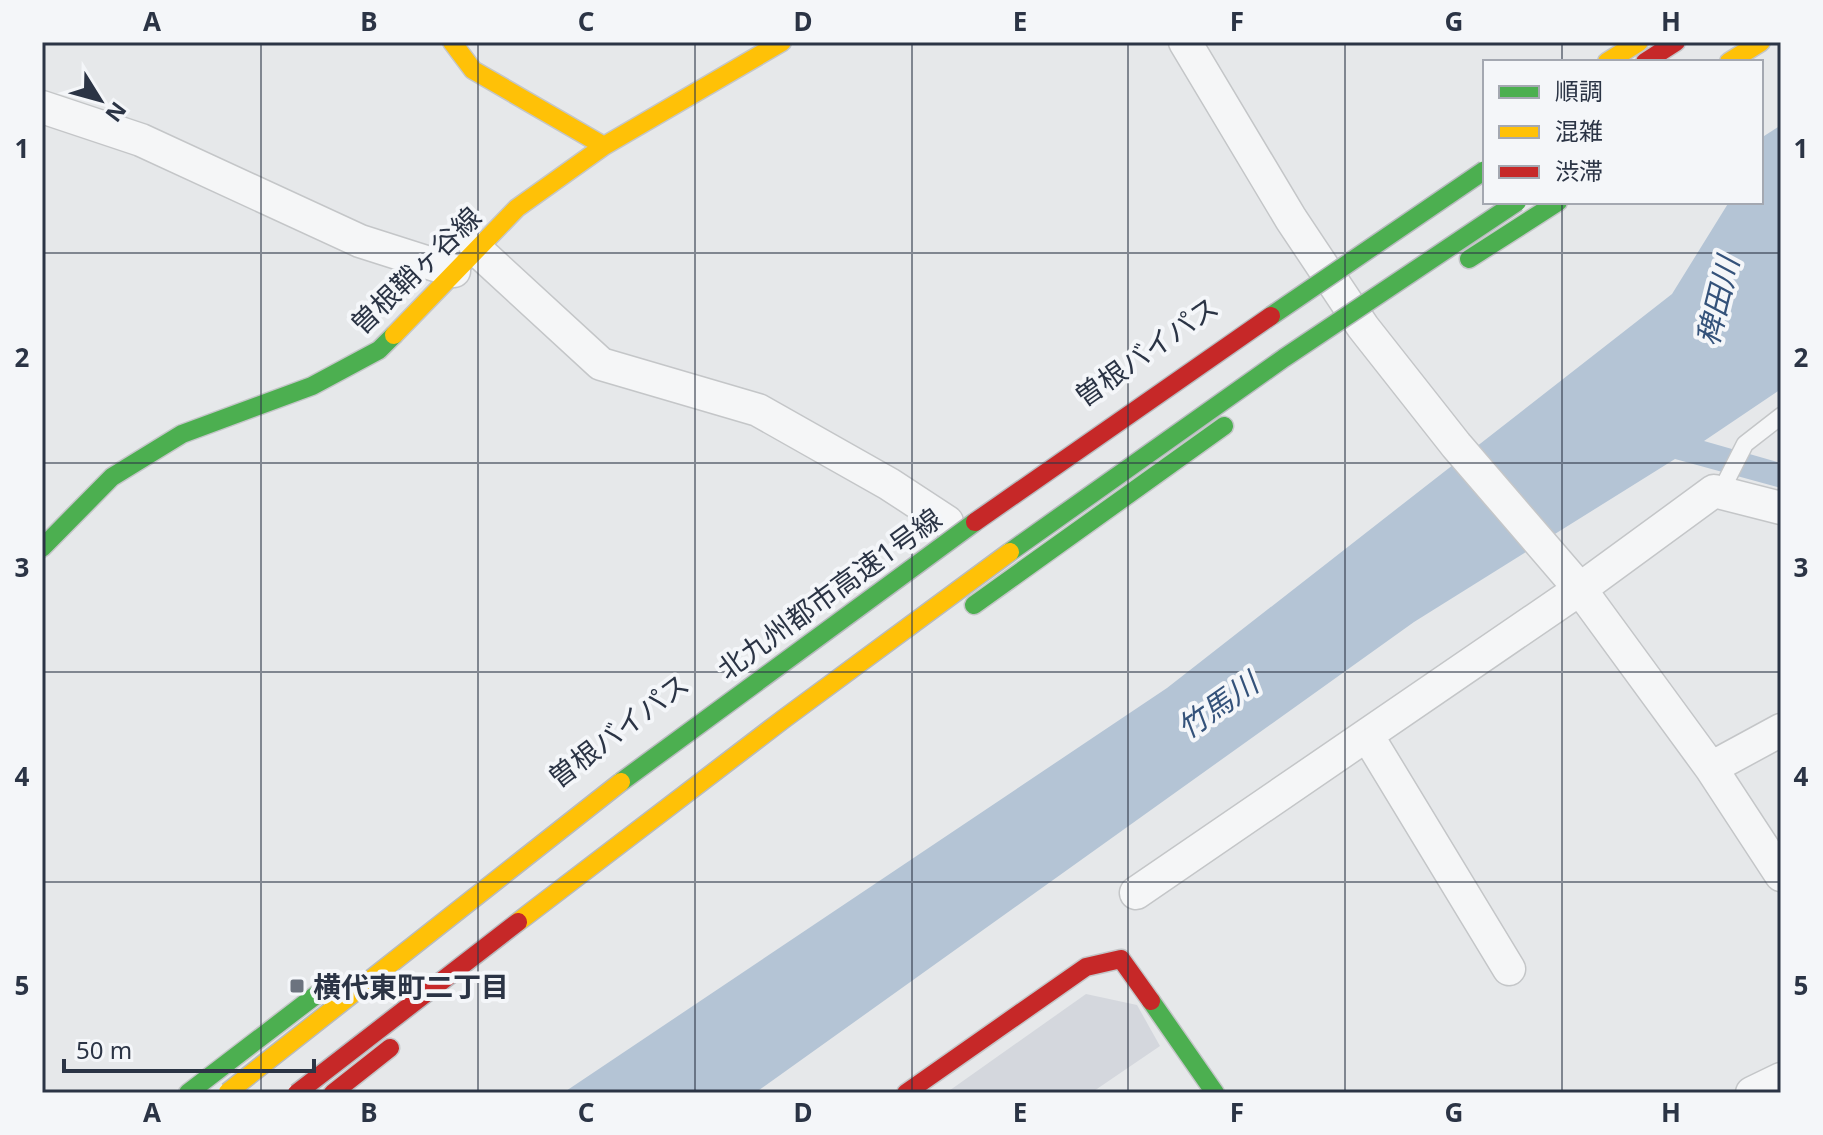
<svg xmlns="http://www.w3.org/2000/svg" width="1823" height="1135" font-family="'Noto Sans','Noto Sans JP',sans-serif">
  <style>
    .built { fill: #d4d7dd }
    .water { fill: #b4c4d5 }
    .pier { fill: #e6e8ea }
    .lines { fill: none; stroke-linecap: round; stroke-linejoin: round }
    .lane-casing { stroke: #c4c6c8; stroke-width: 19 }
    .street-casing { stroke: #c4c6c8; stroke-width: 35 }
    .fast-casing { stroke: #c4c6c8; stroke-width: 21 }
    .slow-casing { stroke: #c4c6c8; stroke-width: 21 }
    .jam-casing { stroke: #c4c6c8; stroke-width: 21 }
    .lane { stroke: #f5f6f7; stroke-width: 16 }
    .street { stroke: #f5f6f7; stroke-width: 32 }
    .fast { stroke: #4caf50; stroke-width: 18 }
    .slow { stroke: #ffc107; stroke-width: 18 }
    .jam { stroke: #c62828; stroke-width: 18 }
    .fast-bridge-casing { stroke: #b8bbbf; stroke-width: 21; stroke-linecap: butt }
    .slow-bridge-casing { stroke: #b8bbbf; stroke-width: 21; stroke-linecap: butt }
    .jam-bridge-casing { stroke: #b8bbbf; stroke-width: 21; stroke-linecap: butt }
    .fast-bridge { stroke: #4caf50; stroke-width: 18 }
    .slow-bridge { stroke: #ffc107; stroke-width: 18 }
    .jam-bridge { stroke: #c62828; stroke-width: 18 }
    .grid { fill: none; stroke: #2b3445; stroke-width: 2; stroke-opacity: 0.55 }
    .poi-dot { fill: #6c737f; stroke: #f4f6f9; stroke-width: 3 }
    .labels { text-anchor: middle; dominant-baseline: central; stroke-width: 8; stroke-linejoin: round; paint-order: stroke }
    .street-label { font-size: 28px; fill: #2b3445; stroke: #f4f6f9 }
    .poi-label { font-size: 28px; font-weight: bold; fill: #2b3445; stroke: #f4f6f9; text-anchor: start }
    .water-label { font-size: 30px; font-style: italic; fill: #34527a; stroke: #f4f6f9 }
    .neatline { fill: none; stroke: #2b3445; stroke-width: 3 }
    .grid-label { font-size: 26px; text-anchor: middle; font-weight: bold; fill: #2b3445 }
  </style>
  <rect width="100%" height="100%" fill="#e6e8ea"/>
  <!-- built -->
  <path class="built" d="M 1086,994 L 1137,1005 L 1160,1046 L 1091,1093 L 946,1093 Z"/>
  <!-- water -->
  <path class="water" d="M 1781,42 L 1781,389 L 1704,441 L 1781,463 L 1781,488 L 1675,459 L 1414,622 L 755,1093 L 563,1093 L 1167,688 L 1672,294 L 1729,202 L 1761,202 L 1761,120 Z"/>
  <!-- pier -->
  <path class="pier" d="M 1766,42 L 1781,42 L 1781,125 L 1761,138 L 1761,86 Z"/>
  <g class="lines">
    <defs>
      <path id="lane" d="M 1720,493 L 1745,444 L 1781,416"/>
      <path id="street" d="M 1185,42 L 1291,219 L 1363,327 L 1456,445 L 1580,589 L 1711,768 L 1781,875
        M 42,107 L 141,140 L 360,241 L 454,271
        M 476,249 L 601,364 L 758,410 L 889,484 L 947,522
        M 1367,735 L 1509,969
        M 1711,768 L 1781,730
        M 1136,893 L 1580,589 L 1714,491 L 1781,508
        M 1752,1093 L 1781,1079"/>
      <path id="fast" d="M 1469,259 L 1558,202
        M 42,548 L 112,477 L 182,434 L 312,386 L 379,350 L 394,335
        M 974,605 L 1224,426
        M 1151,1001 L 1215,1093
        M 188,1093 L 316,995"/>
      <path id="slow" d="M 452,42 L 473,70 L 604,146
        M 1607,62 L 1639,42
        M 1729,62 L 1761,42
        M 394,335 L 517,208 L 604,146 L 782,42"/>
      <path id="jam" d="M 1645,62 L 1676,42
        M 333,1093 L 390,1048
        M 906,1093 L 1086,967 L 1121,959 L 1151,1001"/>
    </defs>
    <!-- lane casing -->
    <use href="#lane" class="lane-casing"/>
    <!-- street casing -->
    <use href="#street" class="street-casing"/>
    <!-- fast casing -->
    <use href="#fast" class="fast-casing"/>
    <!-- slow casing -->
    <use href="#slow" class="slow-casing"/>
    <!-- jam casing -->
    <use href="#jam" class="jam-casing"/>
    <!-- lane -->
    <use href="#lane" class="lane"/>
    <!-- street -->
    <use href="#street" class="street"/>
    <!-- fast -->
    <use href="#fast" class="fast"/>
    <!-- slow -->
    <use href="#slow" class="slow"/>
    <!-- jam -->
    <use href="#jam" class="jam"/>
    <defs>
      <path id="fast-bridge" d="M 1271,316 L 1485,170
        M 1010,552 L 1284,358 L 1517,202
        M 621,782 L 975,522"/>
      <path id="slow-bridge" d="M 518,922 L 785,718 L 1010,552
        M 228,1092 L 621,782"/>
      <path id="jam-bridge" d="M 975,522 L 1271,316
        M 297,1093 L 518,922"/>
    </defs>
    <!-- fast-bridge casing -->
    <use href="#fast-bridge" class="fast-bridge-casing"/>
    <!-- slow-bridge casing -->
    <use href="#slow-bridge" class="slow-bridge-casing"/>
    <!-- jam-bridge casing -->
    <use href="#jam-bridge" class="jam-bridge-casing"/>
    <!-- fast-bridge -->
    <use href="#fast-bridge" class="fast-bridge"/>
    <!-- slow-bridge -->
    <use href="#slow-bridge" class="slow-bridge"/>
    <!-- jam-bridge -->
    <use href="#jam-bridge" class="jam-bridge"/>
  </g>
  <!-- grid -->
  <path class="grid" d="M 261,42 L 261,1093M 478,42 L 478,1093M 695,42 L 695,1093M 912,42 L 912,1093M 1128,42 L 1128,1093M 1345,42 L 1345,1093M 1562,42 L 1562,62M 1562,202 L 1562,1093M 42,253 L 1781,253M 42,463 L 1781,463M 42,672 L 1781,672M 42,882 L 1781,882"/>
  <!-- markers -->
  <rect class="poi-dot" x="289" y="978" width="16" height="16" rx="4"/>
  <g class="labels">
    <!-- street labels -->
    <g class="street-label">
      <text transform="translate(415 270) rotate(-44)">曽根鞘ヶ谷線</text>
      <text transform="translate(1146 351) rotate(-35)">曽根バイパス</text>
      <text transform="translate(829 593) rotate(-36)">北九州都市高速1号線</text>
      <text transform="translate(618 730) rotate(-37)">曽根バイパス</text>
    </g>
    <!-- poi labels -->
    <g class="poi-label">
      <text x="313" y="986">横代東町二丁目</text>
    </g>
    <!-- water labels -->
    <g class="water-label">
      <text transform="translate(1717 301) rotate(-76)">稗田川</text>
      <text transform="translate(1217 705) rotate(-35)">竹馬川</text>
    </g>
  </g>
  <!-- border -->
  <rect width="1823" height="1135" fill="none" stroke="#f4f6f9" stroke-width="88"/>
  <!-- legend -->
  <rect x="1483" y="60" width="280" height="144" fill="#f4f6f9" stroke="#a4a8b1" stroke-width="2"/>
  <rect x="1499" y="86" width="40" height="12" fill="#4caf50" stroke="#a4a8b1" stroke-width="2"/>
  <text x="1555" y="100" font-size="24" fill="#2b3445">順調</text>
  <rect x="1499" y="126" width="40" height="12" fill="#ffc107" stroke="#a4a8b1" stroke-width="2"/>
  <text x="1555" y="140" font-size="24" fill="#2b3445">混雑</text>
  <rect x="1499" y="166" width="40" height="12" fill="#c62828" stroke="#a4a8b1" stroke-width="2"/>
  <text x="1555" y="180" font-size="24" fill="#2b3445">渋滞</text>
  <!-- north arrow -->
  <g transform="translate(100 100) rotate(127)" stroke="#f4f6f9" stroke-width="6" paint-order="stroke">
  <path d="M0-6L14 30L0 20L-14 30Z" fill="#2b3445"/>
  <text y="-12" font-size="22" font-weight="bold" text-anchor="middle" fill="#2b3445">N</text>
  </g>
  <!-- scale -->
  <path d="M64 1059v12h250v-12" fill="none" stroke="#2b3445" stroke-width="4"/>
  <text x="76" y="1059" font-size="24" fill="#2b3445" stroke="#f4f6f9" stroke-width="6" paint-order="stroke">50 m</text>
  <rect x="44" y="44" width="1735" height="1047" class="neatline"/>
  <g class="grid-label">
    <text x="152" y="31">A</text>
    <text x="369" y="31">B</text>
    <text x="586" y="31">C</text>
    <text x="803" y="31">D</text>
    <text x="1020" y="31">E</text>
    <text x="1237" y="31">F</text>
    <text x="1454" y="31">G</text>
    <text x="1671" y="31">H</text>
    <text x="22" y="158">1</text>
    <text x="1801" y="158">1</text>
    <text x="22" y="367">2</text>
    <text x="1801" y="367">2</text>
    <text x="22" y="577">3</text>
    <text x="1801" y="577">3</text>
    <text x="22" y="786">4</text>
    <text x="1801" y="786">4</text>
    <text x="22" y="995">5</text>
    <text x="1801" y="995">5</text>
    <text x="152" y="1122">A</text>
    <text x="369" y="1122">B</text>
    <text x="586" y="1122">C</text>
    <text x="803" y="1122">D</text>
    <text x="1020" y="1122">E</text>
    <text x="1237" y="1122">F</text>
    <text x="1454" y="1122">G</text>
    <text x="1671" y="1122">H</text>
  </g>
</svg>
